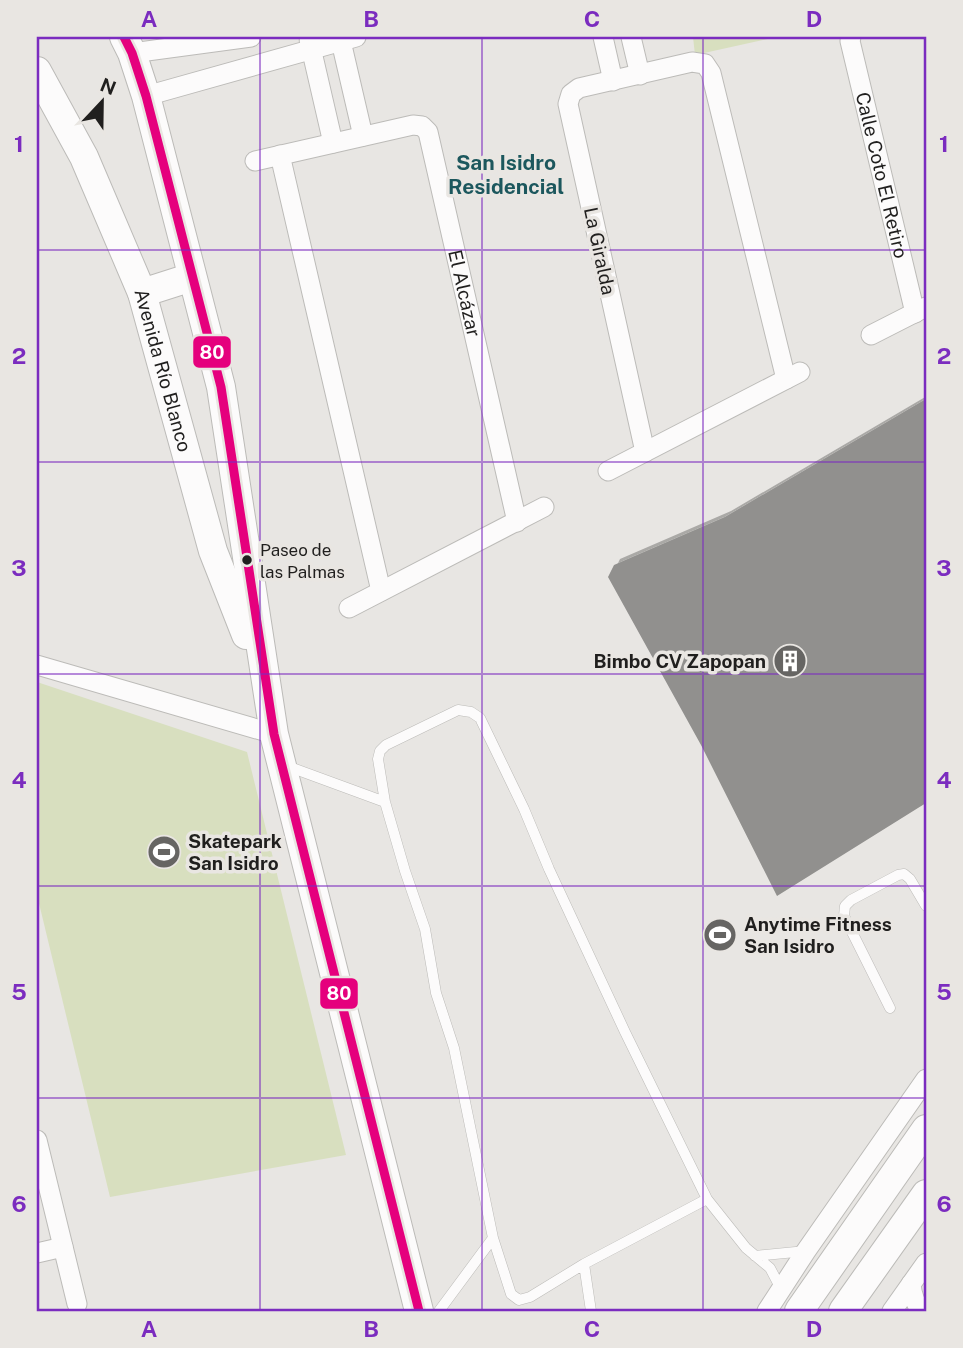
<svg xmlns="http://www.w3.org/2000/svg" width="963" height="1348" font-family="'Public Sans',sans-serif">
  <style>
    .green { fill: #d8dfbf }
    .building { fill: #91908e; filter: url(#shadow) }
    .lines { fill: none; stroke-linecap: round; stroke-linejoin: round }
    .lane-casing { stroke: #bcbbb8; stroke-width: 11 }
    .street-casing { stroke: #bcbbb8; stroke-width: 21 }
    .secondary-casing { stroke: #bcbbb8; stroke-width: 30 }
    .lane { stroke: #fcfbfb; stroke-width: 10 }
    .street { stroke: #fcfbfb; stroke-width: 19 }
    .secondary { stroke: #fcfbfb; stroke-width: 28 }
    .bus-1-casing { stroke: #e9e6e2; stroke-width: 14 }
    .bus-1 { stroke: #e5007d; stroke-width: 9 }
    .grid { fill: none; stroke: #7b2cbf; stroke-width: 2; stroke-opacity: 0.55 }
    .bus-dot { fill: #201f1e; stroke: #e9e6e2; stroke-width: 2.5 }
    .labels { text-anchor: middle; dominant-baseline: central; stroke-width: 7; stroke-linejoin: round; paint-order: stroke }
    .bus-label { font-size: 17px; fill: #201f1e; stroke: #e9e6e2; text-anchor: start }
    .street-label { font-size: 19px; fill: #201f1e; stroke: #e9e6e2 }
    .poi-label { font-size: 19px; font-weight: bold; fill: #201f1e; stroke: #e9e6e2; text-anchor: start }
    .neighbourhood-label { font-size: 21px; font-weight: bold; fill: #1c575d; stroke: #e9e6e2 }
    .line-badge { stroke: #e9e6e2; stroke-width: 2.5 }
    .badge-label { font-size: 19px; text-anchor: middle; font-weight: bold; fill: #fff }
    .neatline { fill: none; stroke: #7b2cbf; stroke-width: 2.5 }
    .grid-label { font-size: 23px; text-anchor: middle; font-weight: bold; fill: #7b2cbf }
  </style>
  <defs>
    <filter id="shadow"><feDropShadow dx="6" dy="-6" stdDeviation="0" flood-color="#0004"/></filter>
  </defs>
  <rect width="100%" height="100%" fill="#e8e6e3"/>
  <!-- green -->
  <path class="green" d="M 693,37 L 777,37 L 695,55 Z
    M 37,682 L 247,752 L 346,1155 L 110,1197 L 37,895 Z"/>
  <!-- building -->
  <path class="building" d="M 926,399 L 926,803 L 777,896 L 701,745 L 608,577 L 614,565 L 725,517 Z"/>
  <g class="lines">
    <defs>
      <path id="lane" d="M 287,766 L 385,802
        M 890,1008 L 844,916 L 845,906 L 851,900 L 898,875 L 904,874 L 910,879 L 926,906
        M 707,1199 L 584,1264 L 530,1297 L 519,1300 L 511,1294 L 493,1238 L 454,1048 L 436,993 L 425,929 L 405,871 L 385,802 L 378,759 L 380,751 L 386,745 L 458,710 L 471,712 L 480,718 L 524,809 L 549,869 L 625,1032 L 707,1199 L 746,1248 L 770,1268 L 781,1289
        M 755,1256 L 806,1251
        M 584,1264 L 591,1311
        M 439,1311 L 493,1238"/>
      <g id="street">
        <path d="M 340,37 L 363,136"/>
        <path d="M 603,37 L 613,81"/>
        <path d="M 631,37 L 640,75"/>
        <path id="s1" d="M 851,37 L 850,41 L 915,313"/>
        <path d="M 309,39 L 333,143"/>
        <path d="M 132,53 L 251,37"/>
        <path d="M 146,96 L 356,37"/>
        <path d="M 280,155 L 381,591"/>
        <path id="s2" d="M 255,161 L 413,125 L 422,126 L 428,132 L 517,522"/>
        <path d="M 871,335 L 926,307"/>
        <path d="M 645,452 L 568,104 L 571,94 L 579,88 L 692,62 L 705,64 L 711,73 L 786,379"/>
        <path d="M 608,471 L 800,372"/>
        <path d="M 349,608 L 544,507"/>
        <path d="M 37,665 L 274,734"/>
        <path d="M 37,1140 L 77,1304"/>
        <path d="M 37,1253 L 63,1247"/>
        <path d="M 911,1284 C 912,1294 915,1305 923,1311"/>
        <path d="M 767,1311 L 806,1251 L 926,1079"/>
        <path d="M 892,1311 L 926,1263"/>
      </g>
      <g id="secondary">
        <path d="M 124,37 L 132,53 L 146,96 L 221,387 L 274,734 L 419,1311"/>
        <path id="s3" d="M 37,71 L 84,157 L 142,293 L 213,551 L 246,635"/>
        <path d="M 142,293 L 192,277"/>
        <path d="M 799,1311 L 926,1129"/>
        <path d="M 843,1311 L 926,1194"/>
      </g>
    </defs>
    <!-- lane casing -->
    <use href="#lane" class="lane-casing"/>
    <!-- street casing -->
    <use href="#street" class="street-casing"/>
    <!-- secondary casing -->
    <use href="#secondary" class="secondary-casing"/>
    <!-- lane -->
    <use href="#lane" class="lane"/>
    <!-- street -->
    <use href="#street" class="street"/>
    <!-- secondary -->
    <use href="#secondary" class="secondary"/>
    <defs>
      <path id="bus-1" d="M 124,37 L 132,53 L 146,96 L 221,387 L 274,734 L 419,1311"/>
    </defs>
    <!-- bus-1 casing -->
    <use href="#bus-1" class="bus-1-casing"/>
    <!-- bus-1 -->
    <use href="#bus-1" class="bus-1"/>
  </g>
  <!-- grid -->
  <path class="grid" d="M 260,37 L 260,1311M 482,37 L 482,1311M 703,37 L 703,1311M 37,250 L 926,250M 37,462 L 926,462M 37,674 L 926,674M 37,886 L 926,886M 37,1098 L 926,1098"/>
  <!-- icons -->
  <defs>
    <symbol id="building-disc" viewBox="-11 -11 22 22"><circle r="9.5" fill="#666563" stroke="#e9e6e2"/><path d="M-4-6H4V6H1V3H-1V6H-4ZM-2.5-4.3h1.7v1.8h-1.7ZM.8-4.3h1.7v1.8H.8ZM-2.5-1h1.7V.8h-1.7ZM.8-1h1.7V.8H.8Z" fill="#fff"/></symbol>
    <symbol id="stadium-disc" viewBox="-11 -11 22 22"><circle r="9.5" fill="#666563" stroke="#e9e6e2"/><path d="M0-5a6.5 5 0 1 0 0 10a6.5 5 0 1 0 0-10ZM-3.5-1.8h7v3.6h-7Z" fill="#fff"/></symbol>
  </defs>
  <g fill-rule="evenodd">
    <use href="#building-disc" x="771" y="642" width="38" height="38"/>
    <use href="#stadium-disc" x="145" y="833" width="38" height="38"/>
    <use href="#stadium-disc" x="701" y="916" width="38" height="38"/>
  </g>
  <!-- markers -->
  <circle class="bus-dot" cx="247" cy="560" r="6"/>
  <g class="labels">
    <!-- bus labels -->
    <g class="bus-label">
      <text x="260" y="550">Paseo de<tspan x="260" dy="22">las Palmas</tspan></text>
    </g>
    <!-- street labels -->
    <g class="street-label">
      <text stroke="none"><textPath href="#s1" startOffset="142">Calle Coto El Retiro</textPath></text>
      <text transform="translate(600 251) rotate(78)">La Giralda</text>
      <text stroke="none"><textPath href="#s2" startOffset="345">El Alcázar</textPath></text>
      <text stroke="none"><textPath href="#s3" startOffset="326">Avenida Río Blanco</textPath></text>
    </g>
    <!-- poi labels -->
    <g class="poi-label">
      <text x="766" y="661" text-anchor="end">Bimbo CV Zapopan</text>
      <text x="188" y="841">Skatepark<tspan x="188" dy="22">San Isidro</tspan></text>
      <text x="744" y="924">Anytime Fitness<tspan x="744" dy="22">San Isidro</tspan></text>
    </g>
    <!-- neighbourhood labels -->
    <g class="neighbourhood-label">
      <text x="506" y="162">San Isidro<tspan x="506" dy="24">Residencial</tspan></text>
    </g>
  </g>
  <g class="line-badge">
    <rect x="192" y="335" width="40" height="34" rx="7" fill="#e5007d"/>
    <rect x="319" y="977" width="40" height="33" rx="7" fill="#e5007d"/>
  </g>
  <g class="badge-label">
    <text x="212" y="359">80</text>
    <text x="339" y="1000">80</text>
  </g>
  <!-- border -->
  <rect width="963" height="1348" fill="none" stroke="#e9e6e2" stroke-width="77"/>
  <!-- north arrow -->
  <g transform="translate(102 102) rotate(22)" stroke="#e9e6e2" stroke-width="5" paint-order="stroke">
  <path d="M0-5L12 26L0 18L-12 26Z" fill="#201f1e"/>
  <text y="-10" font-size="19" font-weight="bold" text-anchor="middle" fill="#201f1e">N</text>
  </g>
  <rect x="38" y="38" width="887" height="1272" class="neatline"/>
  <g class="grid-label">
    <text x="149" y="27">A</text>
    <text x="371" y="27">B</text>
    <text x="592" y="27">C</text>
    <text x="814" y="27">D</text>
    <text x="19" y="152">1</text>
    <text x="944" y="152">1</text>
    <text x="19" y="364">2</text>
    <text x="944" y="364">2</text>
    <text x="19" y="576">3</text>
    <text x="944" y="576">3</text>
    <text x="19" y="788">4</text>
    <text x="944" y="788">4</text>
    <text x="19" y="1000">5</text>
    <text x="944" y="1000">5</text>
    <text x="19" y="1212">6</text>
    <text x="944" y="1212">6</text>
    <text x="149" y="1337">A</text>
    <text x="371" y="1337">B</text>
    <text x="592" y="1337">C</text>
    <text x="814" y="1337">D</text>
  </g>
</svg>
